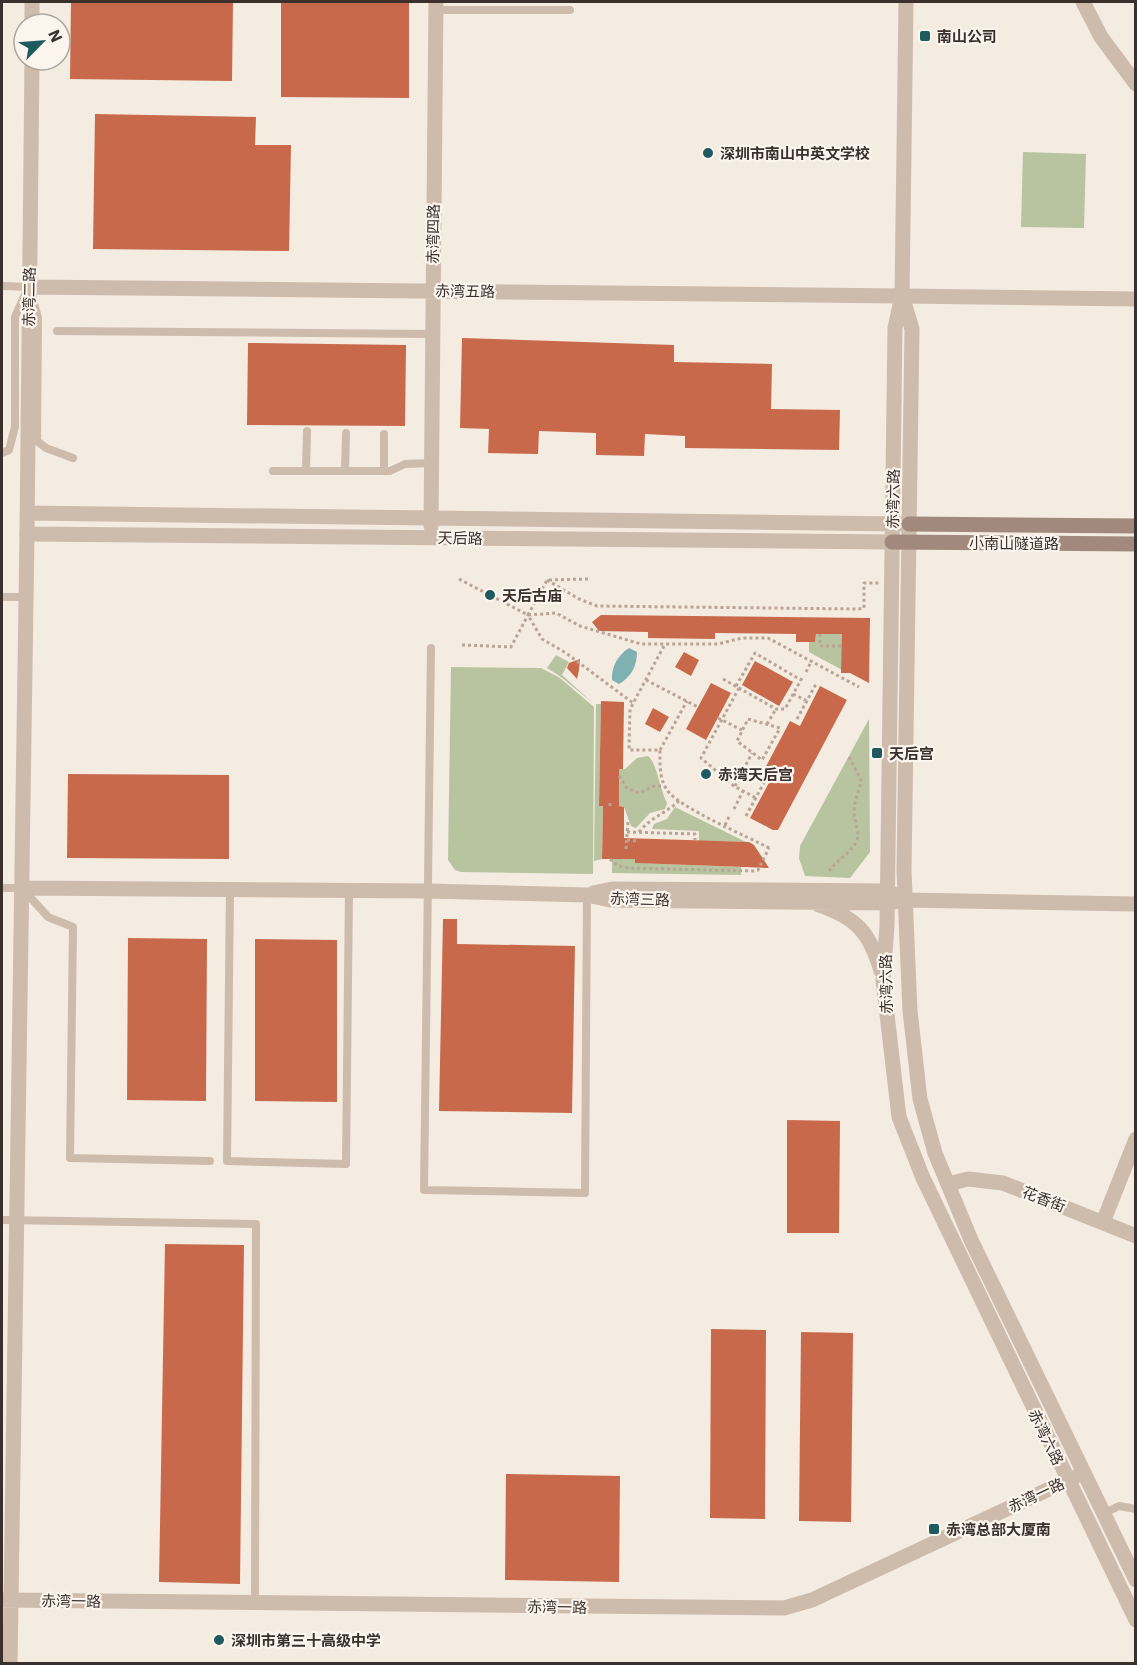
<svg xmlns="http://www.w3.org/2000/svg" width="1137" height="1665" font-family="'IBM Plex Sans','Noto Sans SC',sans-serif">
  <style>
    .green { fill: #b8c4a0 }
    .water { fill: #7fb0b2 }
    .building { fill: #c8694b }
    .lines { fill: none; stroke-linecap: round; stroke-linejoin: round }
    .path { stroke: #b9a596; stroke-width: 3; stroke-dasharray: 3 3; stroke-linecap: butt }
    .service { stroke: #cdbbac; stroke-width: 8 }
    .minor { stroke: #cdbbac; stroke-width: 15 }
    .tertiary { stroke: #cdbbac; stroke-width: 15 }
    .secondary { stroke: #a18a7d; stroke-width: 15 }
    .poi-dot { fill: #1f5a5e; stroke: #fbf5ee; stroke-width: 2 }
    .labels { text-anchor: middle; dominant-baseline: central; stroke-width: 4.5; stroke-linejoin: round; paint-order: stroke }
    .poi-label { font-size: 15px; font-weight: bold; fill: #3b302b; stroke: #fbf5ee; text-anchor: start }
    .street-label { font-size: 15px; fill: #3b302b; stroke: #fbf5ee }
  </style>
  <rect width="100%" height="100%" fill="#f4ebe1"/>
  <!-- green -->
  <path class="green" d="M 1023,152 L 1086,154 L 1084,228 L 1021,227 Z
    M 816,634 L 842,634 L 842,670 L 809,652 L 809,642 L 815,642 Z
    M 556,655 L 569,662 L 562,675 L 594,704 L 561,677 L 547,668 Z
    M 451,667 L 541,668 L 560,678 L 594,707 L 593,874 L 461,872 L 455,870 L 448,860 Z
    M 596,704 L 601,704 L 599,806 L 603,806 L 602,859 L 594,861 Z
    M 869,719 L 870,852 L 850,878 L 805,876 L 799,858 L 800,846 Z
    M 648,756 C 657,763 660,790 667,803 L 665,809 L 650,813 L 636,828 L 631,826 L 624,807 L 619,806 L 619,769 L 625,769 L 637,758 Z
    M 675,807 L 746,842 L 699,841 L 699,831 L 652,829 L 654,824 L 667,819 Z
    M 636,842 L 636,863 L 741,867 L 741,875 L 612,873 L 612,859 L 623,859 L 623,853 Z"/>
  <!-- water -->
  <path class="water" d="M 629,648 L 637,652 C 637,666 631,677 619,684 L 612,680 C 611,667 618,655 629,648 Z"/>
  <!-- building -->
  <path class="building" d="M 71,2 L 233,2 L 232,81 L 70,79 Z
    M 281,2 L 409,2 L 409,98 L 281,97 Z
    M 95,114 L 256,117 L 255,145 L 291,145 L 289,251 L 93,249 Z
    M 462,338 L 674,345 L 674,362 L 772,364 L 771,409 L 840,410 L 839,450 L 685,448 L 685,436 L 645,434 L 644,456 L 596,455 L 596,433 L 539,431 L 538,454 L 488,453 L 489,429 L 460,428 Z
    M 248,343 L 406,345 L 405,426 L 247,425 Z
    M 601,615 L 870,618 L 869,683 L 850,673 L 841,673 L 842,634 L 816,634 L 815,642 L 796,642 L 796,634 L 715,633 L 715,639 L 648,638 L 648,632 L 599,631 L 592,622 Z
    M 684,652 L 699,660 L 691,676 L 675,667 Z
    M 580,659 L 579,670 L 577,679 L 567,668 L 569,663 Z
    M 755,661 L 793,682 L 779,706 L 742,685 Z
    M 711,683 L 731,693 L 706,740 L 686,729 Z
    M 820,686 L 847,700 L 778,830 L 773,830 L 750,818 L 771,779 L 762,774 L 790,721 L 800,726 Z
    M 601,701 L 624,702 L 623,769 L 619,769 L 619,806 L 624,807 L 624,838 L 749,842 L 754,845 L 769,868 L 635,863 L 635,859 L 602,859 L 603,806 L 599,806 Z
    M 653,708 L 669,717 L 660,732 L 645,724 Z
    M 68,774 L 229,775 L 229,859 L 67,858 Z
    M 443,919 L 457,919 L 457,944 L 575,946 L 572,1113 L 439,1111 Z
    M 128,938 L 207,939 L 206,1101 L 127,1100 Z
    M 255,939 L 337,940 L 337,1102 L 255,1101 Z
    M 787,1120 L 840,1121 L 839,1233 L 787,1233 Z
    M 165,1244 L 244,1245 L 240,1584 L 159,1582 Z
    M 711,1329 L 766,1330 L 765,1519 L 710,1518 Z
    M 801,1332 L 853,1333 L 851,1522 L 799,1521 Z
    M 506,1474 L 620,1476 L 619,1582 L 505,1580 Z"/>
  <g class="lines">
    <!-- path -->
    <path class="path" d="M 459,579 L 528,615 L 556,613 L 580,626 L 641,644 L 718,644 L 742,638 L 768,638 L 859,687
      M 588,579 L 547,580 L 528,615 L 542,639 L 566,653 L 633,703
      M 547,580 L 579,599 L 597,606 L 858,609 L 864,608 L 864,583 L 879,583
      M 820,634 L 820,646 L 842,646
      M 462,645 L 511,647 L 528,615
      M 664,646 L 630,709 L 629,750 L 660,750 C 660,764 659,778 667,790 C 679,808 749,837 771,849
      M 806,672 L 812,660
      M 723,679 L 776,709 L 785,709 L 802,678
      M 646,680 L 698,707
      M 736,686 L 755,653 L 801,680
      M 739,688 L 701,758 L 734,786 L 756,798
      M 793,694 L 807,701
      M 718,718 L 742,730
      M 748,719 L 780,728 L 762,760 L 737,741 Z
      M 797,719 L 816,684
      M 767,724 L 776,709
      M 660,750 L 687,701
      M 619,776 L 627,788 L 639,793 L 654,786 L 664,786
      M 735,786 L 752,753
      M 610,806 L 610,803
      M 734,809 L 743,791
      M 746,816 L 766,779
      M 725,825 L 730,815
      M 627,832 L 695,834 L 695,840
      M 639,832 C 650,818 666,813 679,801
      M 627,840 L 636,841
      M 626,849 L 628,821
      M 610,859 L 618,866 L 628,868 L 754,871 L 758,870 L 769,848
      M 829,871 C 836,861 849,854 855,844 C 862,834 854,823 854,812 C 854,800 860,791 861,780 L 849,757"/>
    <!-- service -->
    <path class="service" d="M 436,10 L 570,10
      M 2,286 L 29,287
      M 34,303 L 38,318 L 37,441 L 46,448 L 73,458
      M 57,331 L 432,334
      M 2,453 L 9,450 L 15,427 L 15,317 L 25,294
      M 273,471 L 390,471 L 405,464 L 431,463
      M 306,471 L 307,431
      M 345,471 L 346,433
      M 384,471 L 384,434
      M 2,597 L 26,597
      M 431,648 L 424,1190 L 585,1193 L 587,895
      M 2,888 L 22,888 L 48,917 L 73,927 L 70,1158 L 210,1161
      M 230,890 L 227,1161 L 346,1164 L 349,890
      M 2,1220 L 256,1224 L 255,1603
      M 1103,1514 L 1119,1506 L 1136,1509"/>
    <!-- minor -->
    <path class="minor" d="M 902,296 L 1136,299
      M 22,888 L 427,891
      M 948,1184 L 968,1179 L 1003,1183 L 1136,1236
      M 1103,1222 L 1136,1139
      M 11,1600 L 27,534"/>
    <!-- tertiary -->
    <path class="tertiary" d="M 906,2 L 902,296 L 895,328 L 887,926 L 883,980 L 899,1117 L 923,1178 L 1136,1620
      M 1083,2 L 1101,37 L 1136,84
      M 32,24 L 32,2
      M 32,60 L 27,534 L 892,542
      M 29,287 L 902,296
      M 903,299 L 912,329 L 904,871 L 910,1011 L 920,1099 L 935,1153 L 971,1240 L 1136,1580
      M 27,513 L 900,524
      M 431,526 L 436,2
      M 427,891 L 587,895 L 610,900 L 887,903 L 905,900 L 1136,904
      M 593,893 L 612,889 L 888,891 L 895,895
      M 819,905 C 857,918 870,933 881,971
      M 2,1600 L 784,1608 L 812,1600 L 1075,1477
      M 10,1664 L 11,1600"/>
    <!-- secondary -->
    <path class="secondary" d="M 909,524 L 1136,526
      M 892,542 L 1136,544"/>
  </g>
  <!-- markers -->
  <g class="poi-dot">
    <rect x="919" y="30" width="12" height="12" rx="3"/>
    <circle cx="708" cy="153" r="6"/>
    <circle cx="490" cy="595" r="6"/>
    <rect x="871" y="747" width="12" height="12" rx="3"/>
    <circle cx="706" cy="774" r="6"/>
    <rect x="928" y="1523" width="12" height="12" rx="3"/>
    <circle cx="219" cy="1640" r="6"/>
  </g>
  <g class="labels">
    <!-- poi labels -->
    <g class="poi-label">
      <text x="937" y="36">南山公司</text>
      <text x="720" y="153">深圳市南山中英文学校</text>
      <text x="502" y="595">天后古庙</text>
      <text x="889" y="753">天后宫</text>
      <text x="718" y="774">赤湾天后宫</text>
      <text x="946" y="1529">赤湾总部大厦南</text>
      <text x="231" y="1640">深圳市第三十高级中学</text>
    </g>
    <!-- street labels -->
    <g class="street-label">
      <text transform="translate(433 234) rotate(-89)">赤湾四路</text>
      <text transform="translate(465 291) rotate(1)">赤湾五路</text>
      <text transform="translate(29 297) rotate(-89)">赤湾二路</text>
      <text transform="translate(893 499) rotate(-89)">赤湾六路</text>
      <text transform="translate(460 538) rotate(1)">天后路</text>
      <text x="1014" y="543">小南山隧道路</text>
      <text transform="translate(640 899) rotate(2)">赤湾三路</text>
      <text transform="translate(886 984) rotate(-91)">赤湾六路</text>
      <text transform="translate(1044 1199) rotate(21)">花香街</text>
      <text transform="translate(1046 1437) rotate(64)">赤湾六路</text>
      <text transform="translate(1036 1495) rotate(-25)">赤湾一路</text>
      <text transform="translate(71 1601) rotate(1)">赤湾一路</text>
      <text transform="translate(557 1607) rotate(1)">赤湾一路</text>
    </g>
  </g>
  <!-- border -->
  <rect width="1137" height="1665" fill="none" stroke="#3b302b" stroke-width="6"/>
  <!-- north arrow -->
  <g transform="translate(42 42) rotate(65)"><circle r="28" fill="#fbf5ee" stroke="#aea6a0" stroke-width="1.5"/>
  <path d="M0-4.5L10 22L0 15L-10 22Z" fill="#1f5a5e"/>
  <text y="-9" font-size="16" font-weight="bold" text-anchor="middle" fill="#3b302b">N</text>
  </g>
</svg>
